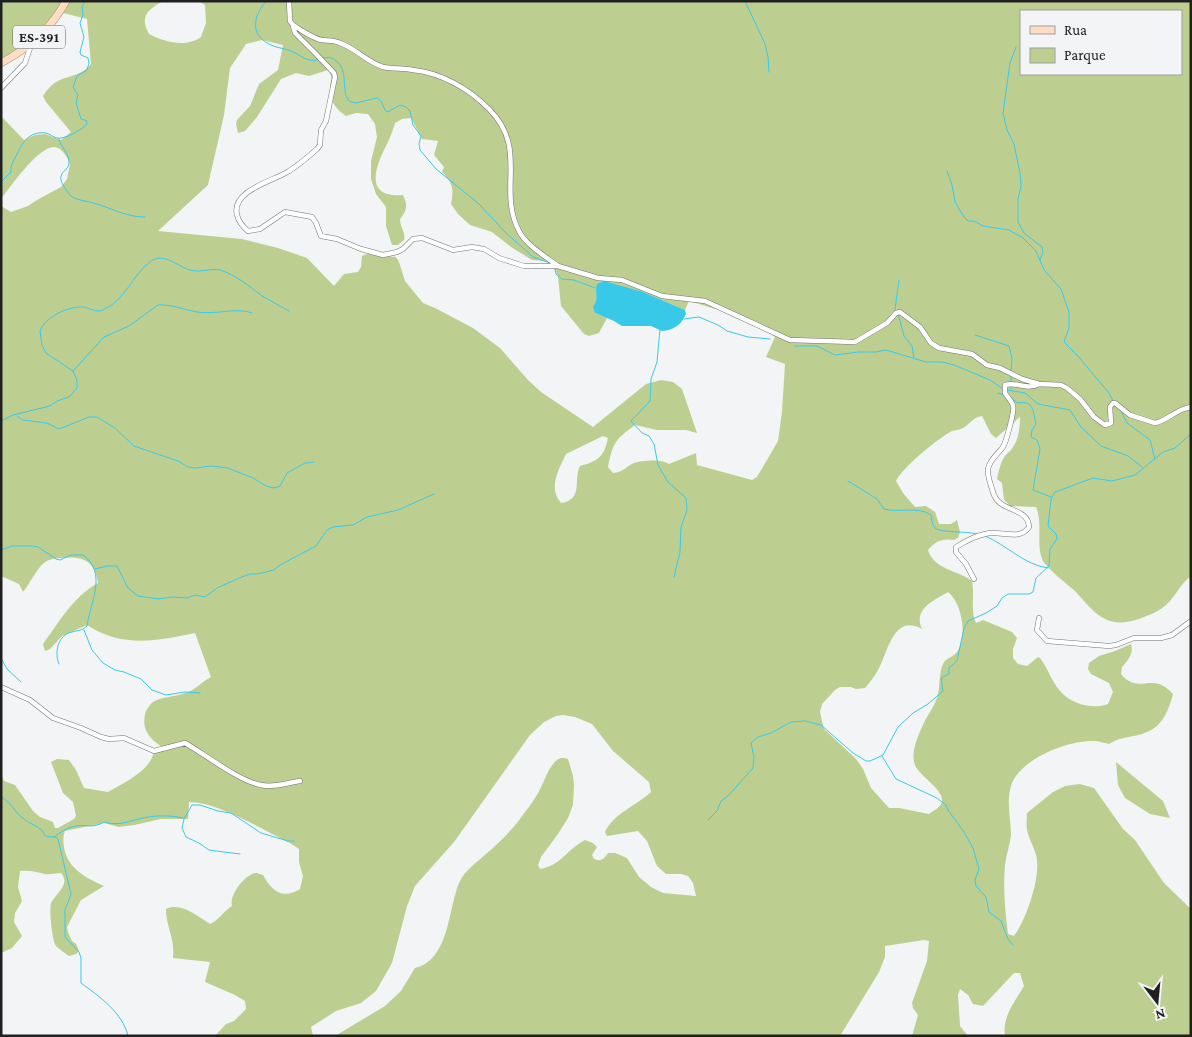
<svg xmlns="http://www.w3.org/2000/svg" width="1192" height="1037" font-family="'Crimson Pro',serif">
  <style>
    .green { fill: #bccf91; fill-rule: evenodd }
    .water { fill: #39c9e8 }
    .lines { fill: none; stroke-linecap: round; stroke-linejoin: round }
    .stream { stroke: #39c9e8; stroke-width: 1 }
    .minor-casing { stroke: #727475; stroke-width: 5.5 }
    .primary-casing { stroke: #b08d71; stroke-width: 8 }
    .minor { stroke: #fff; stroke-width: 4.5 }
    .primary { stroke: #feddc4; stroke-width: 7 }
    .labels { text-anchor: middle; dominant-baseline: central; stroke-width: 4; stroke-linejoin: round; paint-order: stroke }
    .shield { fill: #f2f4f5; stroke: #5f6061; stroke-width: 1 }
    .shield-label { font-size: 14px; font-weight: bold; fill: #202021 }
  </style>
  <rect width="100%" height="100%" fill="#f2f4f5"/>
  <!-- green -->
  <path class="green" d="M 1,1 L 63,1 L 52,18 L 35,38 L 1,61 Z
    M 70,1 L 163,1 C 148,10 139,16 149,34 C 164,42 186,48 201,37 L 206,23 L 205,5 L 199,1 L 1191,1 L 1191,576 C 1180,584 1176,596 1166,605 C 1158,612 1149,615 1139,619 C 1106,630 1095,613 1075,591 C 1067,584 1045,567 1042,559 C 1036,543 1043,522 1036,507 L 1011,506 L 1004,500 L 1002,483 L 997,479 C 999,471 1000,463 1005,456 C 1007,453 1011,451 1013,447 C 1019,439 1020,426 1020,417 L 996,438 L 991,434 L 982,416 C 973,417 970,424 963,428 C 959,430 955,430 952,431 C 937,439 903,467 896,481 L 903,493 L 915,507 L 926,506 L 935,512 L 939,524 L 951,524 L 957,520 L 960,532 L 958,538 L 954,540 C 943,538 935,541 928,550 C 934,570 958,570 972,581 C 975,596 970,610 976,623 L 983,620 L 1012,632 L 1017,638 L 1013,649 L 1013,658 L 1018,664 L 1027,666 L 1038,657 L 1040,658 C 1048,668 1052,683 1061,692 C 1072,704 1093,710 1108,704 L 1113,692 L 1109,683 L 1091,674 L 1088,669 L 1089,663 L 1099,656 L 1115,651 L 1131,644 C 1134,653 1128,661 1122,667 L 1121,674 C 1139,696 1152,670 1173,694 C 1169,709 1163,726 1147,732 C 1134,738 1121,736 1109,744 C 1104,743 1099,741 1094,741 C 1068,740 1019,759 1011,786 C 1006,803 1011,818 1011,835 C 1010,845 1006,855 1005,865 C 1003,888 1005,911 1008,934 L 1014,936 C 1026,920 1042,875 1036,855 C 1034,846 1028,838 1027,829 C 1026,824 1027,818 1027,813 L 1053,792 L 1065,786 L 1080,784 L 1094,788 L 1123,829 L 1135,840 L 1164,883 L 1191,909 L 1191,1036 L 1005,1036 C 1002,1016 1015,1002 1024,986 L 1020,973 L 1014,973 L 983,1006 L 973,1004 L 968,995 L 960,989 L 958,995 L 960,1026 L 968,1036 L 912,1036 L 918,1015 L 913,1008 L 912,1003 L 927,961 L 929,941 L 924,940 L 885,946 L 885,957 L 879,972 L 840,1036 L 335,1036 L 385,1006 L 401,991 L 415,968 C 446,961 448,918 456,892 C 461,872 472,867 486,854 C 500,842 515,827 525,812 C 530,806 534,800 538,793 C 544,783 548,767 557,760 C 561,757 564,758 568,759 L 573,776 L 574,785 L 573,805 L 568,818 L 558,834 L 541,857 L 538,865 L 540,869 C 562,865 566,850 585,840 L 593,843 L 597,847 L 592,855 L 594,859 C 601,862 604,859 608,853 L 615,853 L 627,858 L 639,877 L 651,887 L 663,893 L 696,896 L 693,883 L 688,876 L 681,874 L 666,874 L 657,866 L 647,841 L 638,831 L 607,836 L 605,832 C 614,813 636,806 651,792 L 649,782 L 613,751 L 592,724 L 575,717 L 563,715 L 556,716 L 544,722 L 530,735 L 454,842 L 415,886 L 407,906 L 392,963 L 376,991 L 361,1003 L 336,1011 L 311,1027 L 313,1036 L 215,1036 L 226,1024 L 234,1021 L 246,1009 L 245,1001 L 235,995 L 205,982 L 210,962 L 173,958 C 175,937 166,927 166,909 C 181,902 197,916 210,924 C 218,921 224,911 232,906 C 229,895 245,874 256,873 C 257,873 262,875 263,875 C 272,891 282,900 300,889 L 303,876 L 299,862 L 299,849 L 290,843 C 263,830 218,802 189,802 L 188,819 L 161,819 L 134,825 L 119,827 L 104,823 L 65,831 C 63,836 63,841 64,847 C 67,868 86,878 104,886 L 81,900 L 67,927 L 68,932 L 72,941 L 76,944 L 79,951 L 76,954 L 69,956 C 65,953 60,950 56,946 C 52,940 49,910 51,903 C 56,893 71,884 61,873 C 56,873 49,875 45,874 C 36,872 30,870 20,871 L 18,887 L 22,901 L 15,913 L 14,922 L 22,936 L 12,948 L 1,953 L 1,774 L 4,781 L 15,785 L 33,811 L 40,817 L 53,822 L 55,828 L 58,828 L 74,819 L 76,816 L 73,802 L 63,793 L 51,762 L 57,759 L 69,760 L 76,770 L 84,788 L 108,792 C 123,783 151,771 154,751 L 166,749 C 150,740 140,730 146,711 C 148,708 150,704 153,702 C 163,696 177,697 188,692 C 196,689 203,681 211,677 L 195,633 C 157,641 121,648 87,625 L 62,636 L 50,649 L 45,651 L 43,644 C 59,622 73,597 98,583 C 95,561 83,556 62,558 C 57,558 48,559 44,563 C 38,567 29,585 23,592 L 19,584 L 1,576 L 1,206 L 11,212 L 28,206 L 37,200 L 61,187 L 67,179 L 70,164 C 68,159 64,151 58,148 C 42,140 10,188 1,199 L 1,116 L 24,140 L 35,135 L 45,134 L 61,140 L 71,132 L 46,102 L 43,96 C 59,70 75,83 91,64 L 87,19 L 63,13 ZM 1021,11 L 1181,11 L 1181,74 L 1021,74 ZM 262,40 L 283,45 L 278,70 L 259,84 L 250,106 L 237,120 L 236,124 L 238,133 L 245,131 L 257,117 L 281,79 L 296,73 L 309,76 L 328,70 C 334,79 330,79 330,89 C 330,102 336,109 346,116 L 356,113 L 368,114 L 375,124 L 377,137 L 371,161 L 371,179 L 376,194 L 386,207 L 386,226 L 392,245 L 398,245 L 404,240 C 406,232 400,228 400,219 C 407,210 408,206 403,195 C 362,198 376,165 388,142 C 391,136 393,129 395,123 L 402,119 L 411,118 L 422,139 L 438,141 L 434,155 L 444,167 L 442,172 C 453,183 454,189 451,204 L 458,214 L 470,225 L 492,232 L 511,247 L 532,260 L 546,261 L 556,271 L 558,277 L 561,306 L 584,334 L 589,336 L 599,333 L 607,318 L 595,313 L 597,295 L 596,288 L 643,292 L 685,310 L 689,301 L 735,315 L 759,326 L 775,337 L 766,357 L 785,364 L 782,412 L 778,441 L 757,477 L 752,480 L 697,465 L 696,453 L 669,464 C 662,459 643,460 634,463 C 625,467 624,472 613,473 L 608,467 C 613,442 615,440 635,425 L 657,430 L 686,430 L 697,433 L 682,389 L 673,382 L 661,380 L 646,384 L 593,427 L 541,392 L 528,380 L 500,348 L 473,328 L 435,308 L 423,303 L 405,281 L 399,262 L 396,257 C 385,256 371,251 362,256 L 361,267 L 358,272 L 344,274 L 334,286 L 307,258 L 278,248 L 242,239 L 158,231 L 208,185 L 224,115 L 230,68 L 246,44 ZM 603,436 L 608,438 C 604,457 598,461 580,466 C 573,479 584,500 561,503 C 548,488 558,471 566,454 ZM 948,592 C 962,603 968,637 957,652 C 953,657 946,658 943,664 C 939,673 940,685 938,694 C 936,705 927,715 923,725 C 918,736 910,753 915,765 C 919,776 948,792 941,804 C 939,808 933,811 929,814 L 899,808 L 889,808 L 871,788 L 863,769 L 856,759 L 824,729 L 822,721 L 820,712 L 822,704 L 835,690 L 840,687 L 851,687 L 856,689 L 865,688 C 870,682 874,677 878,670 C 888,653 893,613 922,629 C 913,609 933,601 948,592 Z
    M 1116,762 L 1163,801 L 1170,818 L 1150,814 L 1125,798 L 1118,785 Z"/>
  <!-- water -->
  <path class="water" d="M 604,281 L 643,292 L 685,310 L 686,314 C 681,325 674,330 662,331 L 651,326 L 622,326 L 614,321 L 595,313 L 593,307 C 600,297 594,293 597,284 Z"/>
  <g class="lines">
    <!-- stream -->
    <path class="stream" d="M 266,1 C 254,15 249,34 269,44 C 276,48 284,48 291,51 C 302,55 307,64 320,59
      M 745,1 L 765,44 L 768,57 L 769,72
      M 1016,47 L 1010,63 L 1003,113 L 1007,130 L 1014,144 L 1020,173 L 1021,186 L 1018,199 L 1018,222 L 1024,233 L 1042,247 L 1043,252 L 1040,260
      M 323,58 C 328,57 331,57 335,60 C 350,71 340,89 349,101 L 356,103 L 377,98 L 381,101 L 385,110 L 388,112 L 400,105 L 406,107 L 410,111 L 413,125 L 421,136 L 419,144 L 420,150 L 436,169 L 479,204 L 505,232 L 533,257 L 550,263
      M 59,139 C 61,147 70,155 69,163 C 69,170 59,172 61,180 C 62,184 67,192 71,196 C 78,201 88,201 97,204 C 113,209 127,217 145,217
      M 947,171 L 952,185 L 955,202 L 964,217 L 968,221 L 974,221 L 983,226 L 1009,230 L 1023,238 L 1036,251 L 1044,270 L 1061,289 L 1069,312 L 1069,328 L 1064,342 L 1077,355 L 1109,393 L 1113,401
      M 1,182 L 11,172 C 10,165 14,161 17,154 C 23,142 29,131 46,133 C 50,134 53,137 57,138 C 64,140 83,129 87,124 L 87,121 L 81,119 L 76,103 L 78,95 L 73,87 L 77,76 L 87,70 L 89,63 L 88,58 L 81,55 L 80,52 L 84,37 L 80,23 L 83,15 L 82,7 L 85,1
      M 555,269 L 556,274 L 562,279 L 574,280 L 595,288
      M 899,280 L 895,309 L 899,317 L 904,336 L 912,346 L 914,358
      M 684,319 L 699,317 L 718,325 L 727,331 L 748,337 L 770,339
      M 660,329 L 657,362 L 651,379 L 650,401 L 631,421 L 642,433 L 649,436 L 654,444 L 658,465 L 668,482 L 686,498 L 687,510 L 681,527 L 680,552 L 674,577
      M 975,335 L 1009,346 L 1012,358 L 1011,371
      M 795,346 L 817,346 L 835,355 L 858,352 L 876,352 L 886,350 L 926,362 L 942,362 L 954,365 L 990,380 L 1003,389
      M 73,371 L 104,337 L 129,326 L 158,305 C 171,304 185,310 197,312 C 215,315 237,307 252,313
      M 1011,389 L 1011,375
      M 1007,390 L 1025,393 L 1038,404 L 1070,410 L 1081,427 L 1101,446 L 1128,456 L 1142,467
      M 998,393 L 1004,395
      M 1008,396 L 1018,403 C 1034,400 1033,412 1036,424 L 1032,430 L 1031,437 L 1037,440 L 1040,449 L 1033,490 L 1051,497
      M 1120,409 L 1127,423 L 1150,440 L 1155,459
      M 17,416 L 23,420 L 47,423 L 59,429 L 89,417 L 97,417 L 115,428 L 134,446 L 178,461 L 188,467 L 195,468 L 211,466 L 228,468 L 253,478 L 266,486 L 274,488 L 280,486 L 287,473 L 305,463 L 314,462
      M 1,421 L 13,415 L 50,406 L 57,401 L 69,397 L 77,388 L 77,380 L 73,371 L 46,353 L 42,345 L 40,331 C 45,317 67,307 81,307 C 89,307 96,313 103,310 C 126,300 132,275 151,261 C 165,252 178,267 190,270 C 200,273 210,268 220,270 C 236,275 249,286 262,296 C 271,301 280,306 289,311
      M 848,481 L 877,499 L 884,509 C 897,513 920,506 931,515 C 932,519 932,525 935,528 C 941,533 966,531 977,534
      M 985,536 C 1007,545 1024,565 1048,568
      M 1,550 L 12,546 L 33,546 L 38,547 L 56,559 L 60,560 L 71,555 L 83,555 C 108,573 90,603 87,626 C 82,631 78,630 72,632 C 58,635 54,652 59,664
      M 95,569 L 107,566 L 117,566 L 128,588 L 138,596 L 159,599 L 172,597 L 187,598 L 195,595 L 205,597 L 217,588 L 239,578 L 250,574 L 257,574 L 274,570 L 280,565 L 316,546 L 327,530 L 333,527 L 353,525 L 367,517 L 398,510 L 434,494
      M 84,630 L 92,650 L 103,663 L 115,670 L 124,672 L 141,679 L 152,690 L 166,695 L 185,692 L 200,693
      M 1,658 L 7,669 L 21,682
      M 882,756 L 896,779 L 937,798 L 946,805 L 948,810 L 964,832 L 973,848 L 979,869 L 975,880 L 976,886 L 986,897 L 989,912 L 1001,921 L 1008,939 L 1013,945
      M 1,797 C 11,802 15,813 24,819 C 28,823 33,824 38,827 C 49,835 39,837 56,837 L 58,839 L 71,894 L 65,910 L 65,937 L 79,952 L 81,958 L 81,983 C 99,996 123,1013 128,1036
      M 708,820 L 717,811 L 721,801 L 728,796 L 753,768 L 754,757 L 751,743 L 758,737 L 771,733 L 791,722 L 805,721 L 821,725 L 853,753 L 866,761 L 870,761 L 883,755 L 898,727 L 913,713 L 928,704 L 943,691 L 941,678 L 949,674 L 949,668 L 957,661 L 964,628 L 968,621 L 986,613 L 997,606 L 1002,598 L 1008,594 L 1029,594 L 1033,592 L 1036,578 L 1049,566 L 1050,549 L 1057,539 L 1056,534 L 1048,526 L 1051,499 L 1055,492 L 1093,478 L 1112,481 L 1135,475 L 1163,452 L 1175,448 L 1191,434
      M 54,837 C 62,832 65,828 76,826 C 88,824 92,829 104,822 C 119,826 125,822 139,819 C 153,815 170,815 183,818
      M 240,854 L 209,850 L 199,843 L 186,837 L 182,828 L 184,819 L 192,805 L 200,805 L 218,811 L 231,813 L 261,833 L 288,841 L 294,841"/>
    <defs>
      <path id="minor" d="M 289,1 L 290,21 C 293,27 314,38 321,40 C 328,41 334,40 340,43 C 355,48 367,62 383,67 C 393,69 403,68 413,70 C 442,73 469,89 489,109 C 529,149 497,189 519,231 C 526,245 545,256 558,266
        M 293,26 L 295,33 L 317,55 L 334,73 L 335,77 L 326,121 L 321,130 L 320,145 L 317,149 C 308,157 299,165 289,171 C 274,181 231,190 237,215 C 239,222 243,227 248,231 L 260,229 L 285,212 L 312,217 L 316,223 L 321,236 L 337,239 L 361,249 L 383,255 L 397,252 L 403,249 L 413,239 L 422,238 L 453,250 L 472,247 L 484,249 L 499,258 L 524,266 L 558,266 L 598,278 L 622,280 L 662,296 L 705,301 L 790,340 L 855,342 L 887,323 L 896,313 L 900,312 L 920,327 L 931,343 L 939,348 L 972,354 L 987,365 L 1000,368 L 1022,379 L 1039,384 L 1061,385 L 1067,388 L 1080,399 L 1094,417 L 1105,425 L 1111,423 L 1110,407 L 1113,403 L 1115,403 L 1130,415 L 1155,423 C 1167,421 1176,409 1191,407
        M 1,88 L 25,63 L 31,45
        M 974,579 L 966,564 L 956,552 L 956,547 C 964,542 975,536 985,534 C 999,529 1019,542 1029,527 C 1028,506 998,513 993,492 C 991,485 987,476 988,469 C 990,459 998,454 1003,447 C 1006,442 1015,410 1013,406 C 1012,401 1007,397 1005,393 L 1005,385 C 1017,381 1026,391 1039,384
        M 1039,618 L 1037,630 L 1047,641 L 1109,646 L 1116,645 L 1134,638 L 1161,638 L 1172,635 L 1191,621
        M 1,687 L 30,700 L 53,718 L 81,728 L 101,737 L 109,739 L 124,738 L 154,751 L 185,743 C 206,755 239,781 261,785 C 273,788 287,783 300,781"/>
      <path id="primary" d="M 1,63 C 29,48 51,29 66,1"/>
    </defs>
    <!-- minor casing -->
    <use href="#minor" class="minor-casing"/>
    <!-- primary casing -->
    <use href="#primary" class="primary-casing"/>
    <!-- minor -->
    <use href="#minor" class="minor"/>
    <!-- primary -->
    <use href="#primary" class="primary"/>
  </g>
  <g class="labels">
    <!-- shield labels -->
    <rect class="shield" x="13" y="25.5" width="52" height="23" rx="4"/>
    <g class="shield-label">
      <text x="39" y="37">ES-391</text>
    </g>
  </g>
  <!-- border -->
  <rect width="1192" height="1037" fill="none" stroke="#202021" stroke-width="5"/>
  <!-- legend -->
  <rect x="1020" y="10" width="162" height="65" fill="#f2f4f5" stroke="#9e9fa0"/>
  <rect x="1030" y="26" width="25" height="8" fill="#feddc4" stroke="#9e9fa0"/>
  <text x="1064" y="35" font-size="15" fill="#202021">Rua</text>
  <rect x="1030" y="48" width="25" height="15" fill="#bccf91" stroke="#9e9fa0"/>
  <text x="1064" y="60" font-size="15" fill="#202021">Parque</text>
  <!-- north arrow -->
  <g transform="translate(1157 1002) rotate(164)" stroke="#f2f4f5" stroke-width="4" paint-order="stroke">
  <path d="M0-4L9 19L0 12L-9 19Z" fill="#202021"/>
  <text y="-8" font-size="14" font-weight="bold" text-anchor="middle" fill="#202021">N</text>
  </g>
</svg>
